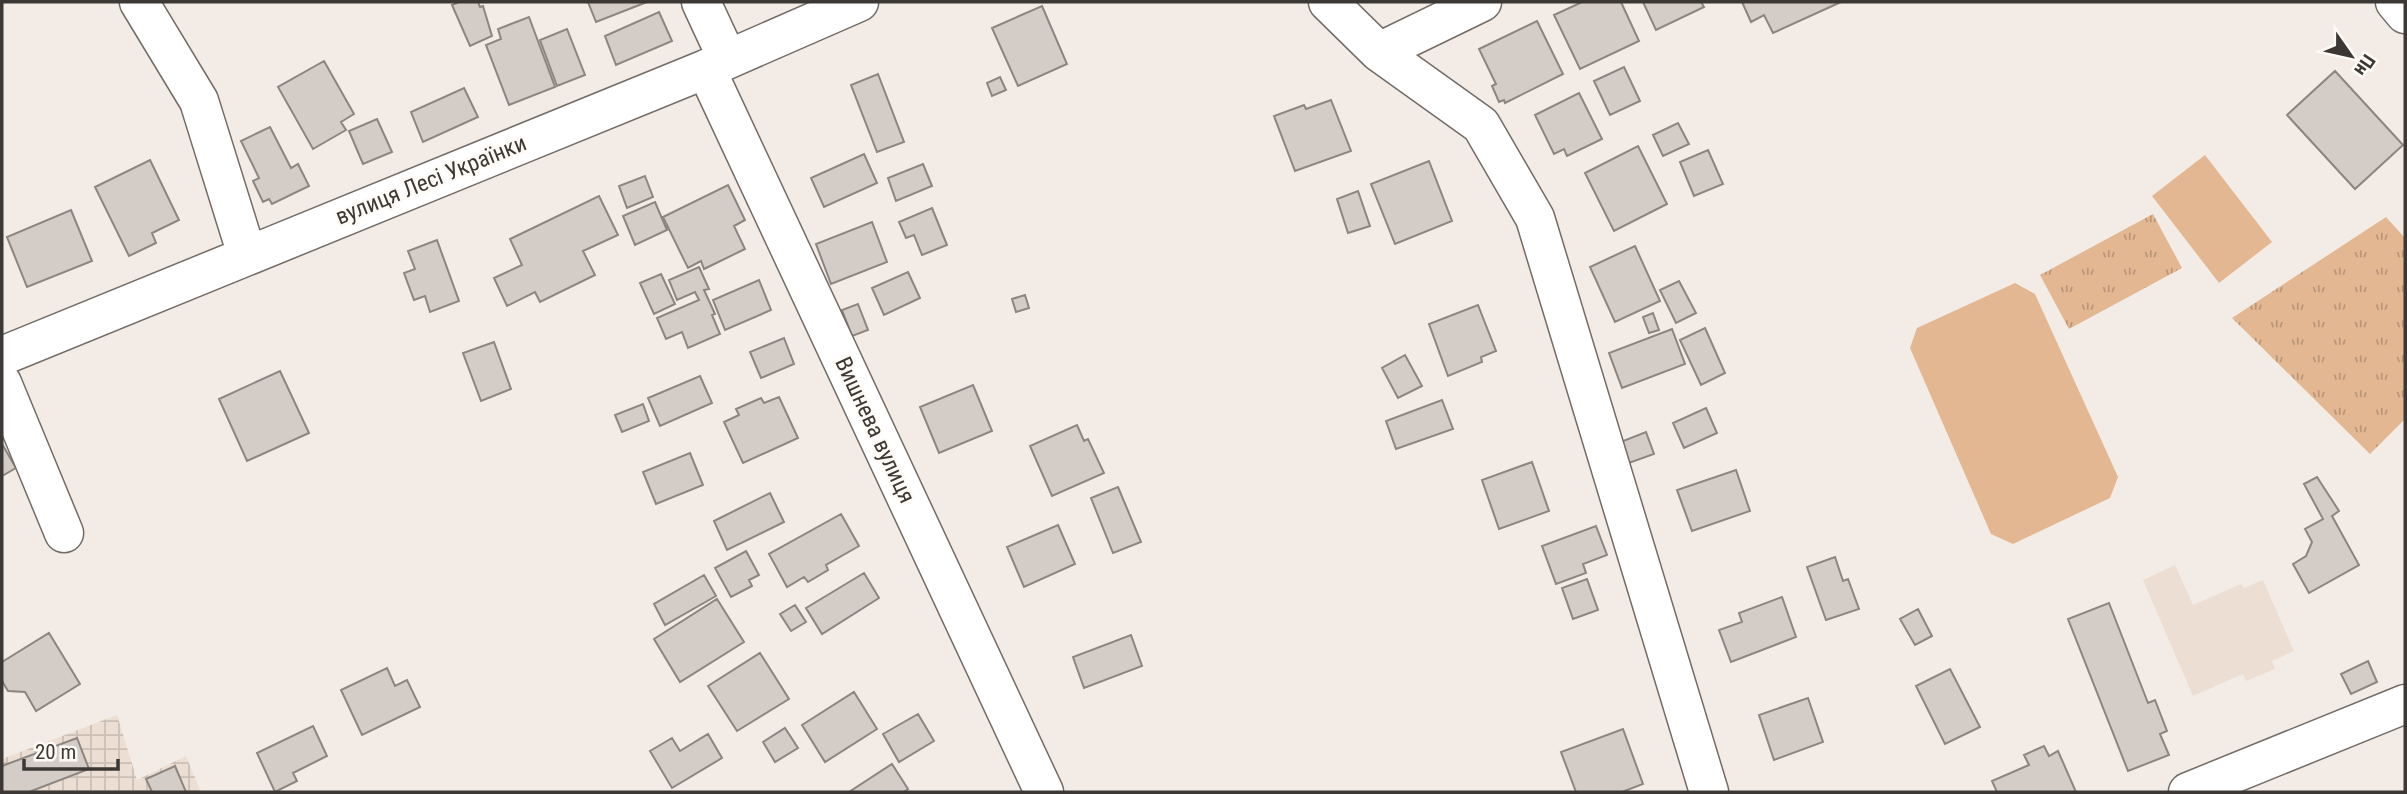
<svg xmlns="http://www.w3.org/2000/svg" width="2407" height="794" font-family="'Roboto Condensed',sans-serif">
  <style>
    .built { fill: #ecded3 }
    .industrial { fill: url(#industrial-grid) }
    .park { fill: url(#park-tufts) }
    .garden { fill: #e4b793 }
    .building { fill: #d4ccc6; stroke: #8c8580; stroke-width: 2 }
    .lines { fill: none; stroke-linecap: round; stroke-linejoin: round }
    .minor-casing { stroke: #726b66; stroke-width: 41 }
    .major-casing { stroke: #726b66; stroke-width: 41 }
    .minor { stroke: #fff; stroke-width: 38 }
    .major { stroke: #fff; stroke-width: 38 }
    .labels { text-anchor: middle; dominant-baseline: central; stroke-width: 5; stroke-linejoin: round; paint-order: stroke }
    .street-label { font-size: 23px; fill: #3b3836; stroke: #fefaf6 }
  </style>
  <defs>
    <pattern id="industrial-grid" width="8" height="8" patternUnits="userSpaceOnUse" patternTransform="scale(1.75)"><rect width="8" height="8" fill="#ecded3"/><path d="M0 4h8M4 0v8" fill="none" stroke="#cbbfb6"/></pattern>
    <pattern id="park-tufts" width="24" height="20" patternUnits="userSpaceOnUse" patternTransform="scale(1.75)"><rect width="24" height="20" fill="#e4b793"/><path d="M3 7l-1-3M5 7V3M7 7l1-3M15 17l-1-3M17 17v-4M19 17l1-3" fill="none" stroke="#ba9679"/></pattern>
  </defs>
  <rect width="100%" height="100%" fill="#f3ece6"/>
  <!-- built -->
  <path class="built" d="M 2175,565 L 2193,605 L 2241,584 L 2244,588 L 2263,580 L 2294,651 L 2272,661 L 2275,669 L 2246,681 L 2243,674 L 2193,696 L 2143,580 Z"/>
  <!-- industrial -->
  <path class="industrial" d="M 117,715 L 137,780 L 186,756 L 201,792 L 2,792 L 2,759 Z"/>
  <!-- park -->
  <path class="park" d="M 2153,214 L 2182,268 L 2069,329 L 2040,275 Z
    M 2386,217 L 2405,238 L 2405,419 L 2370,454 L 2232,318 Z"/>
  <!-- garden -->
  <path class="garden" d="M 2205,155 L 2272,242 L 2219,283 L 2152,196 Z
    M 2015,283 L 2035,294 L 2118,477 L 2110,498 L 2013,544 L 1991,534 L 1910,348 L 1917,328 Z"/>
  <!-- building -->
  <path class="building" d="M 459,2 L 478,2 L 480,7 L 483,6 L 492,36 L 470,46 L 452,5 Z
    M 588,2 L 647,2 L 596,22 Z
    M 1582,2 L 1621,2 L 1639,41 L 1580,69 L 1554,15 Z
    M 1643,2 L 1701,2 L 1704,7 L 1656,30 Z
    M 1742,2 L 1841,2 L 1773,33 L 1764,15 L 1751,22 Z
    M 1042,6 L 1067,64 L 1018,86 L 992,28 Z
    M 659,12 L 672,41 L 616,65 L 605,36 Z
    M 529,17 L 555,87 L 509,105 L 486,45 L 501,39 L 498,29 Z
    M 1537,21 L 1563,74 L 1505,103 L 1504,100 L 1499,102 L 1492,86 L 1496,84 L 1479,49 Z
    M 567,29 L 585,75 L 557,86 L 540,40 Z
    M 324,61 L 354,114 L 341,122 L 346,130 L 313,149 L 278,87 Z
    M 1624,67 L 1640,101 L 1610,115 L 1594,81 Z
    M 2335,71 L 2403,145 L 2355,189 L 2287,115 Z
    M 878,74 L 904,142 L 877,152 L 851,85 Z
    M 1000,77 L 1006,90 L 992,96 L 987,83 Z
    M 464,88 L 478,117 L 423,142 L 411,112 Z
    M 1579,93 L 1602,139 L 1567,156 L 1564,149 L 1554,154 L 1535,115 Z
    M 1331,100 L 1351,151 L 1295,171 L 1274,116 L 1304,105 L 1306,109 Z
    M 377,119 L 392,152 L 363,164 L 349,131 Z
    M 1678,123 L 1689,144 L 1663,156 L 1653,135 Z
    M 270,127 L 291,168 L 298,164 L 309,186 L 272,204 L 269,199 L 263,202 L 253,181 L 259,178 L 241,141 Z
    M 1638,146 L 1667,204 L 1614,231 L 1585,173 Z
    M 1708,150 L 1723,184 L 1694,196 L 1680,162 Z
    M 864,154 L 877,183 L 824,207 L 811,178 Z
    M 150,160 L 179,220 L 152,233 L 156,243 L 129,256 L 95,187 Z
    M 1429,161 L 1452,221 L 1395,244 L 1371,184 Z
    M 923,164 L 932,186 L 896,201 L 888,178 Z
    M 645,176 L 653,197 L 627,208 L 619,186 Z
    M 728,185 L 745,220 L 734,226 L 745,249 L 704,269 L 701,261 L 688,268 L 663,217 Z
    M 1358,191 L 1370,226 L 1348,233 L 1337,199 Z
    M 599,196 L 618,235 L 583,251 L 595,275 L 540,302 L 535,292 L 507,306 L 494,278 L 522,265 L 510,239 Z
    M 655,202 L 667,230 L 635,245 L 623,216 Z
    M 932,208 L 947,245 L 922,255 L 914,235 L 906,238 L 899,222 Z
    M 71,210 L 92,261 L 27,287 L 7,237 Z
    M 872,222 L 887,262 L 831,284 L 816,244 Z
    M 437,240 L 459,301 L 430,312 L 425,296 L 414,300 L 404,273 L 415,269 L 408,251 Z
    M 1635,246 L 1660,301 L 1615,322 L 1590,267 Z
    M 699,267 L 709,289 L 704,290 L 715,314 L 712,315 L 720,334 L 688,348 L 682,332 L 666,339 L 657,318 L 699,300 L 695,292 L 677,300 L 669,280 Z
    M 908,272 L 920,298 L 884,315 L 872,288 Z
    M 661,274 L 675,304 L 654,314 L 640,283 Z
    M 759,280 L 771,310 L 725,330 L 713,300 Z
    M 1679,281 L 1696,313 L 1676,323 L 1660,290 Z
    M 1025,295 L 1029,308 L 1016,312 L 1012,299 Z
    M 858,304 L 868,330 L 852,336 L 842,310 Z
    M 1478,305 L 1496,351 L 1481,357 L 1482,362 L 1448,376 L 1429,324 Z
    M 1653,313 L 1659,330 L 1649,333 L 1643,317 Z
    M 1705,328 L 1725,373 L 1701,385 L 1680,340 Z
    M 1672,329 L 1685,364 L 1622,388 L 1609,353 Z
    M 784,338 L 794,364 L 761,378 L 750,352 Z
    M 494,342 L 511,389 L 481,401 L 463,353 Z
    M 1405,355 L 1422,386 L 1398,398 L 1382,368 Z
    M 280,371 L 309,433 L 247,461 L 219,399 Z
    M 700,376 L 712,403 L 660,426 L 648,398 Z
    M 973,385 L 992,431 L 939,453 L 920,407 Z
    M 779,397 L 798,438 L 743,463 L 724,422 L 739,415 L 736,409 L 761,398 L 764,403 Z
    M 1442,400 L 1453,429 L 1396,449 L 1386,421 Z
    M 643,404 L 649,421 L 622,432 L 615,415 Z
    M 1706,408 L 1717,433 L 1684,448 L 1673,423 Z
    M 1077,425 L 1084,441 L 1088,439 L 1104,473 L 1052,496 L 1030,446 Z
    M 1646,432 L 1654,454 L 1626,464 L 1618,443 Z
    M 2,444 L 16,468 L 2,476 Z
    M 690,453 L 703,485 L 656,504 L 643,472 Z
    M 1532,462 L 1549,511 L 1499,529 L 1482,480 Z
    M 1736,470 L 1750,511 L 1692,531 L 1677,490 Z
    M 2317,477 L 2339,511 L 2332,516 L 2359,565 L 2309,593 L 2293,564 L 2306,556 L 2312,542 L 2305,529 L 2323,519 L 2304,484 Z
    M 1118,487 L 1141,542 L 1113,553 L 1091,498 Z
    M 770,493 L 784,522 L 727,550 L 714,521 Z
    M 841,514 L 859,546 L 826,565 L 828,570 L 808,582 L 804,577 L 787,587 L 769,554 Z
    M 1058,525 L 1075,564 L 1024,587 L 1007,547 Z
    M 1596,526 L 1607,555 L 1583,564 L 1586,573 L 1556,584 L 1542,546 Z
    M 746,551 L 759,575 L 749,580 L 752,586 L 731,597 L 715,568 Z
    M 1835,557 L 1843,581 L 1848,579 L 1859,609 L 1826,620 L 1807,567 Z
    M 864,573 L 879,598 L 822,634 L 806,608 Z
    M 704,575 L 716,596 L 665,625 L 654,604 Z
    M 1587,579 L 1598,610 L 1573,619 L 1562,588 Z
    M 1782,597 L 1796,637 L 1731,662 L 1719,630 L 1742,622 L 1739,613 Z
    M 717,599 L 744,642 L 680,682 L 654,639 Z
    M 2109,603 L 2148,703 L 2155,700 L 2167,731 L 2160,734 L 2169,755 L 2128,771 L 2068,619 Z
    M 795,605 L 806,622 L 791,631 L 780,614 Z
    M 1918,609 L 1932,636 L 1915,645 L 1900,619 Z
    M 49,633 L 80,684 L 36,711 L 25,692 L 8,691 L 2,681 L 2,662 Z
    M 1131,635 L 1142,666 L 1084,688 L 1073,657 Z
    M 760,653 L 789,699 L 737,731 L 708,686 Z
    M 2368,661 L 2377,682 L 2351,694 L 2341,674 Z
    M 387,668 L 395,686 L 407,680 L 420,707 L 362,735 L 341,690 Z
    M 1950,669 L 1980,727 L 1945,744 L 1916,686 Z
    M 854,692 L 877,729 L 825,762 L 802,725 Z
    M 1808,698 L 1823,742 L 1774,760 L 1759,715 Z
    M 918,714 L 934,741 L 899,762 L 883,734 Z
    M 313,726 L 327,756 L 293,773 L 297,781 L 275,792 L 257,753 Z
    M 785,728 L 798,748 L 775,762 L 763,742 Z
    M 1623,729 L 1643,784 L 1622,792 L 1576,792 L 1561,752 Z
    M 708,734 L 722,758 L 672,788 L 650,751 L 672,738 L 680,751 Z
    M 77,738 L 89,769 L 29,792 L 2,792 L 2,766 Z
    M 2044,746 L 2049,756 L 2058,751 L 2076,792 L 1997,792 L 1992,781 L 2029,765 L 2024,755 Z
    M 892,764 L 908,789 L 904,792 L 849,792 Z
    M 175,766 L 186,792 L 152,792 L 146,779 Z"/>
  <g class="lines">
    <defs>
      <path id="minor" d="M 139,2 L 199,101 L 247,255
        M 701,2 L 727,58
        M 1328,2 L 1379,52 L 1481,125 L 1535,218 L 1709,792
        M 1379,52 L 1482,2
        M 706,69 L 1044,792
        M 2,356 L 706,69 L 859,2
        M 2,383 L 64,533
        M 2188,792 L 2405,704"/>
      <path id="major" d="M 2395,2 L 2405,14"/>
    </defs>
    <!-- minor casing -->
    <use href="#minor" class="minor-casing"/>
    <!-- major casing -->
    <use href="#major" class="major-casing"/>
    <!-- minor -->
    <use href="#minor" class="minor"/>
    <!-- major -->
    <use href="#major" class="major"/>
  </g>
  <g class="labels">
    <!-- street labels -->
    <g class="street-label">
      <text transform="translate(431 180) rotate(-22)">вулиця Лесі Українки</text>
      <text transform="translate(875 430) rotate(65)">Вишнева вулиця</text>
    </g>
  </g>
  <!-- border -->
  <rect width="2407" height="794" fill="none" stroke="#3b3836" stroke-width="7"/>
  <!-- north arrow -->
  <g transform="translate(2351 56) rotate(124)" stroke="#fefaf6" stroke-width="5" paint-order="stroke">
  <path d="M0-5L12 26L0 18L-12 26Z" fill="#3b3836"/>
  <text y="-10" font-size="19" font-weight="bold" text-anchor="middle" fill="#3b3836">Пн</text>
  </g>
  <!-- scale -->
  <path d="M24 759v10h94v-10" fill="none" stroke="#3b3836" stroke-width="3.5"/>
  <text x="35" y="759" font-size="21" fill="#3b3836" stroke="#fefaf6" stroke-width="5" paint-order="stroke">20 m</text>
</svg>
